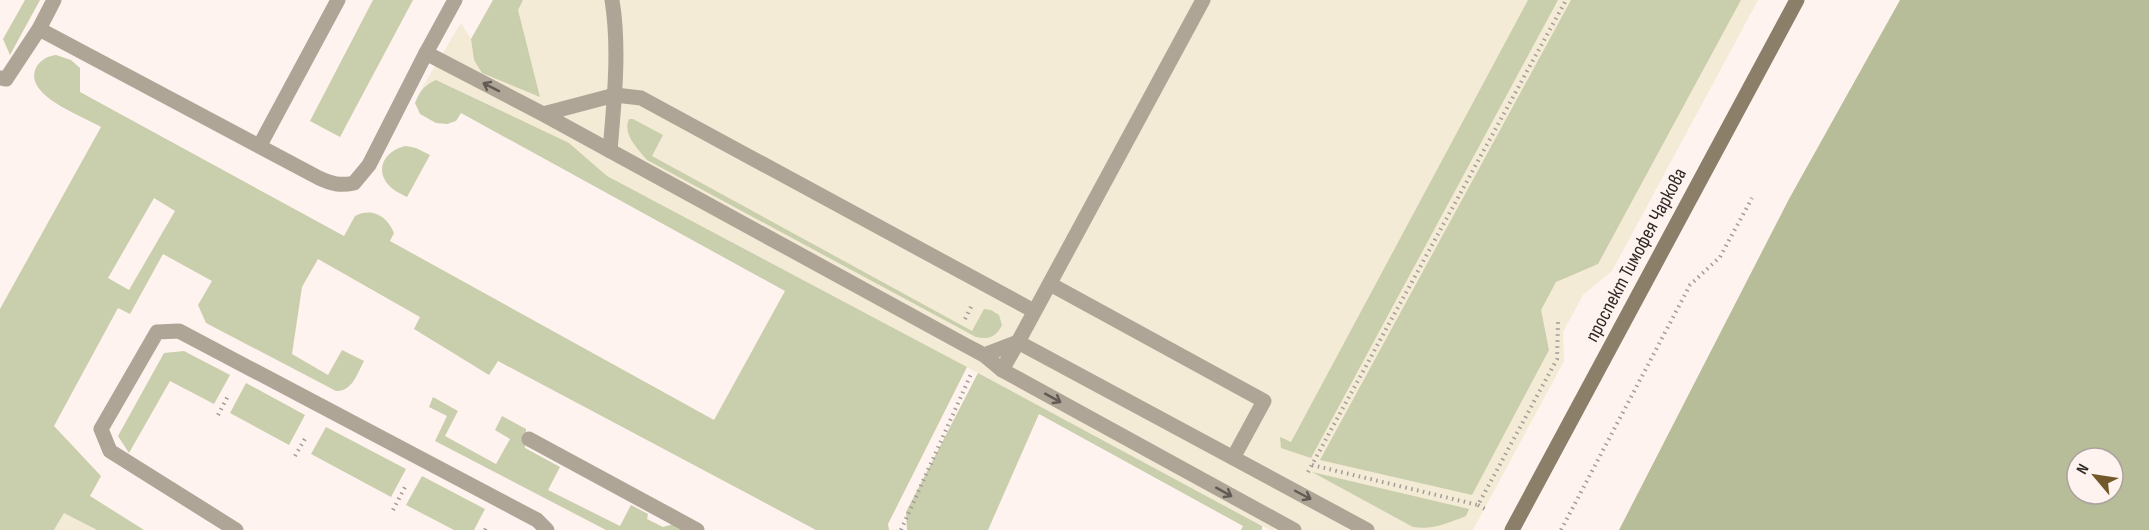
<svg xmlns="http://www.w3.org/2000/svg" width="2149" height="530" font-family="'Sofia Sans Condensed',sans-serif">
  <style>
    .commercial { fill: #f3ebd5 }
    .green { fill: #c9ceac; fill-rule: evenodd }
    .forest { fill: #b7bd99; fill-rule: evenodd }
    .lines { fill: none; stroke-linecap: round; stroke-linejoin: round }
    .path { stroke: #a59b98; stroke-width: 4; stroke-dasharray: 1.5 4.5; stroke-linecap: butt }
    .lane { stroke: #aea597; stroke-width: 15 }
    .street { stroke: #aea597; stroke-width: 15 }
    .secondary { stroke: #8b7f6a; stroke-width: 15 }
    .oneway { stroke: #625b54 }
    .labels { text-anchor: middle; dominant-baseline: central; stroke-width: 4.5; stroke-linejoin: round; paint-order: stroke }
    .street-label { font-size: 20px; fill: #302927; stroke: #fef3ee }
  </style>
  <rect width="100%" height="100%" fill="#fef3ee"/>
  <!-- commercial -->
  <path class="commercial" d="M 523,0 L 1758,0 L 1612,271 L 1583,295 L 1563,332 L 1564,361 L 1473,530 L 1270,530 L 978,373 L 607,176 L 569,143 L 428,83 L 420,91 L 461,23 L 471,39 L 474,60 L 540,97 L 517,10 Z
    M 64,513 L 97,530 L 54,530 Z"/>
  <!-- green -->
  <path class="green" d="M 25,0 L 40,0 L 10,55 L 3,39 Z
    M 373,0 L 413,0 L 340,137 L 310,121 Z
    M 493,0 L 523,0 L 518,10 L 540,97 L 482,73 L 474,60 L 471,39 Z
    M 1528,0 L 1558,0 L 1311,458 L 1281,448 L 1280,437 L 1291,442 Z
    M 1571,0 L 1741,0 L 1598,264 L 1556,282 L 1541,310 L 1549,350 L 1472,495 L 1320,460 Z
    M 56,55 L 71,60 L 80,68 L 80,92 L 344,236 L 355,216 C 372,207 387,216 394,233 L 390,241 L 714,420 L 785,291 L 461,113 L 456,121 L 447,124 L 436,123 L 420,114 L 415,103 C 420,91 424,85 436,80 L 569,143 L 607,176 L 967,367 L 888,524 L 889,530 L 816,530 L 498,361 L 489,375 L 414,329 L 420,317 L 318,259 L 302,287 L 292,354 L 328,375 L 342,350 L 364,361 C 357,374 352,392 336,391 L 206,323 L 198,305 L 212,281 L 163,254 L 130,314 L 118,308 L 54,426 L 101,476 L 90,496 L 144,530 L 97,530 L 64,513 L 54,530 L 0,530 L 0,309 L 101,127 C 83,116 20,95 37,66 C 42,59 48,56 56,55 ZM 154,198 L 175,211 L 129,290 L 108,278 Z
    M 629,119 L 633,119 L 663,135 L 652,156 L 972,331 L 984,309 L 991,310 L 999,315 L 1002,325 C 996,337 989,340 976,337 L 647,160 C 638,149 622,134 629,119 Z
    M 406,146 L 416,148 L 430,155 L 407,197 C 399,193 392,190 386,182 C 375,165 389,149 406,146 Z
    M 184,351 L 230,375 L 214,404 L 170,381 L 129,453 L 118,436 L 164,353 Z
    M 978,373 L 1262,526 L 1262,530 L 1241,530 L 1243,526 L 1039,414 L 988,530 L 907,530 L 906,512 Z
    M 246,383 L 305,415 L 289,445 L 230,413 Z
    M 433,397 L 458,411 L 445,436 L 496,464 L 510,439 L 495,430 L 502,416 L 526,429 L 525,448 L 560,467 L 548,490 L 620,526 L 631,505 L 648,514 L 647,519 L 663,527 L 674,524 L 685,530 L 606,530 L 435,441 L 447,416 L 429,407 Z
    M 326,427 L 406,469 L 391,497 L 311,454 Z
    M 1312,472 L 1469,509 L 1466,516 C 1448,523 1433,530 1413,527 Z
    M 422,476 L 485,509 L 474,530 L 454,530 L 406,505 Z"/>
  <!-- forest -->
  <path class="forest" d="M 1900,0 L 2149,0 L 2149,530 L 1619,530 L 1789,199 ZM 2077,458 L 2113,458 L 2113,494 L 2077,494 Z"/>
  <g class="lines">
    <!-- path -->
    <path class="path" d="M 965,319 L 973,303
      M 218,415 L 228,396
      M 295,456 L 306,437
      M 1312,465 L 1478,505 L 1557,359 L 1558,322
      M 1308,472 L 1566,0
      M 1478,505 L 1485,509
      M 393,510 L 405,487
      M 485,530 L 487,526
      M 901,530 L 972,372
      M 1561,530 L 1690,285 L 1720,257 L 1752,198"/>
    <!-- lane -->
    <path class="lane" d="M 39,29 L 319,178 C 332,184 340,186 354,183 L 369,165 L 426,53
      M 0,78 L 6,79 L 39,29 L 54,0
      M 260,145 L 338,0
      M 610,151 C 614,102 620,49 612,0
      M 1002,370 L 1018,342
      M 529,439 L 697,530
      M 236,530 L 110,451 L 101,429 L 157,332 L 179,331 L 537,520 L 547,530"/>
    <!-- street -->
    <path class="street" d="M 455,0 L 426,53 L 543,114 L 967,346 L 984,355 L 1002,370 L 1294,530
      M 543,114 L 615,95 L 641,98 L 1034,311
      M 1050,284 L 1264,401 L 1233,458
      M 1018,342 L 1367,530
      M 984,355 L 1018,342 L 1203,0"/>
    <!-- secondary -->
    <path class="secondary" d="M 1512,530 L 1797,0"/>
  </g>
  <!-- one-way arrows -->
  <defs><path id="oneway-shaft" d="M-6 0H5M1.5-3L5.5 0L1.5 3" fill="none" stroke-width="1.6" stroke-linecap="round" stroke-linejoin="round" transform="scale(1.5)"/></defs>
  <g class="oneway">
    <use href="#oneway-shaft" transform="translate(491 87) rotate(-153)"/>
    <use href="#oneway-shaft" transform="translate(1053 398) rotate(29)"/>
    <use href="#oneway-shaft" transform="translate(1224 492) rotate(29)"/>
    <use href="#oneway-shaft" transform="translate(1303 495) rotate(28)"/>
  </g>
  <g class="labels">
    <!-- street labels -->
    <g class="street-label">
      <text transform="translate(1636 255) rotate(-62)">проспект Тимофея Чаркова</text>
    </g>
  </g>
  <!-- north arrow -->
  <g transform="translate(2095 476) rotate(299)"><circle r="28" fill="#fef3ee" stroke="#aca29e" stroke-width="1.5"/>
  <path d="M0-4.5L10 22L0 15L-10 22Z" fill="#73592a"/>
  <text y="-9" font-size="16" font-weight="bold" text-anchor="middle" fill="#302927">N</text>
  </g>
</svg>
